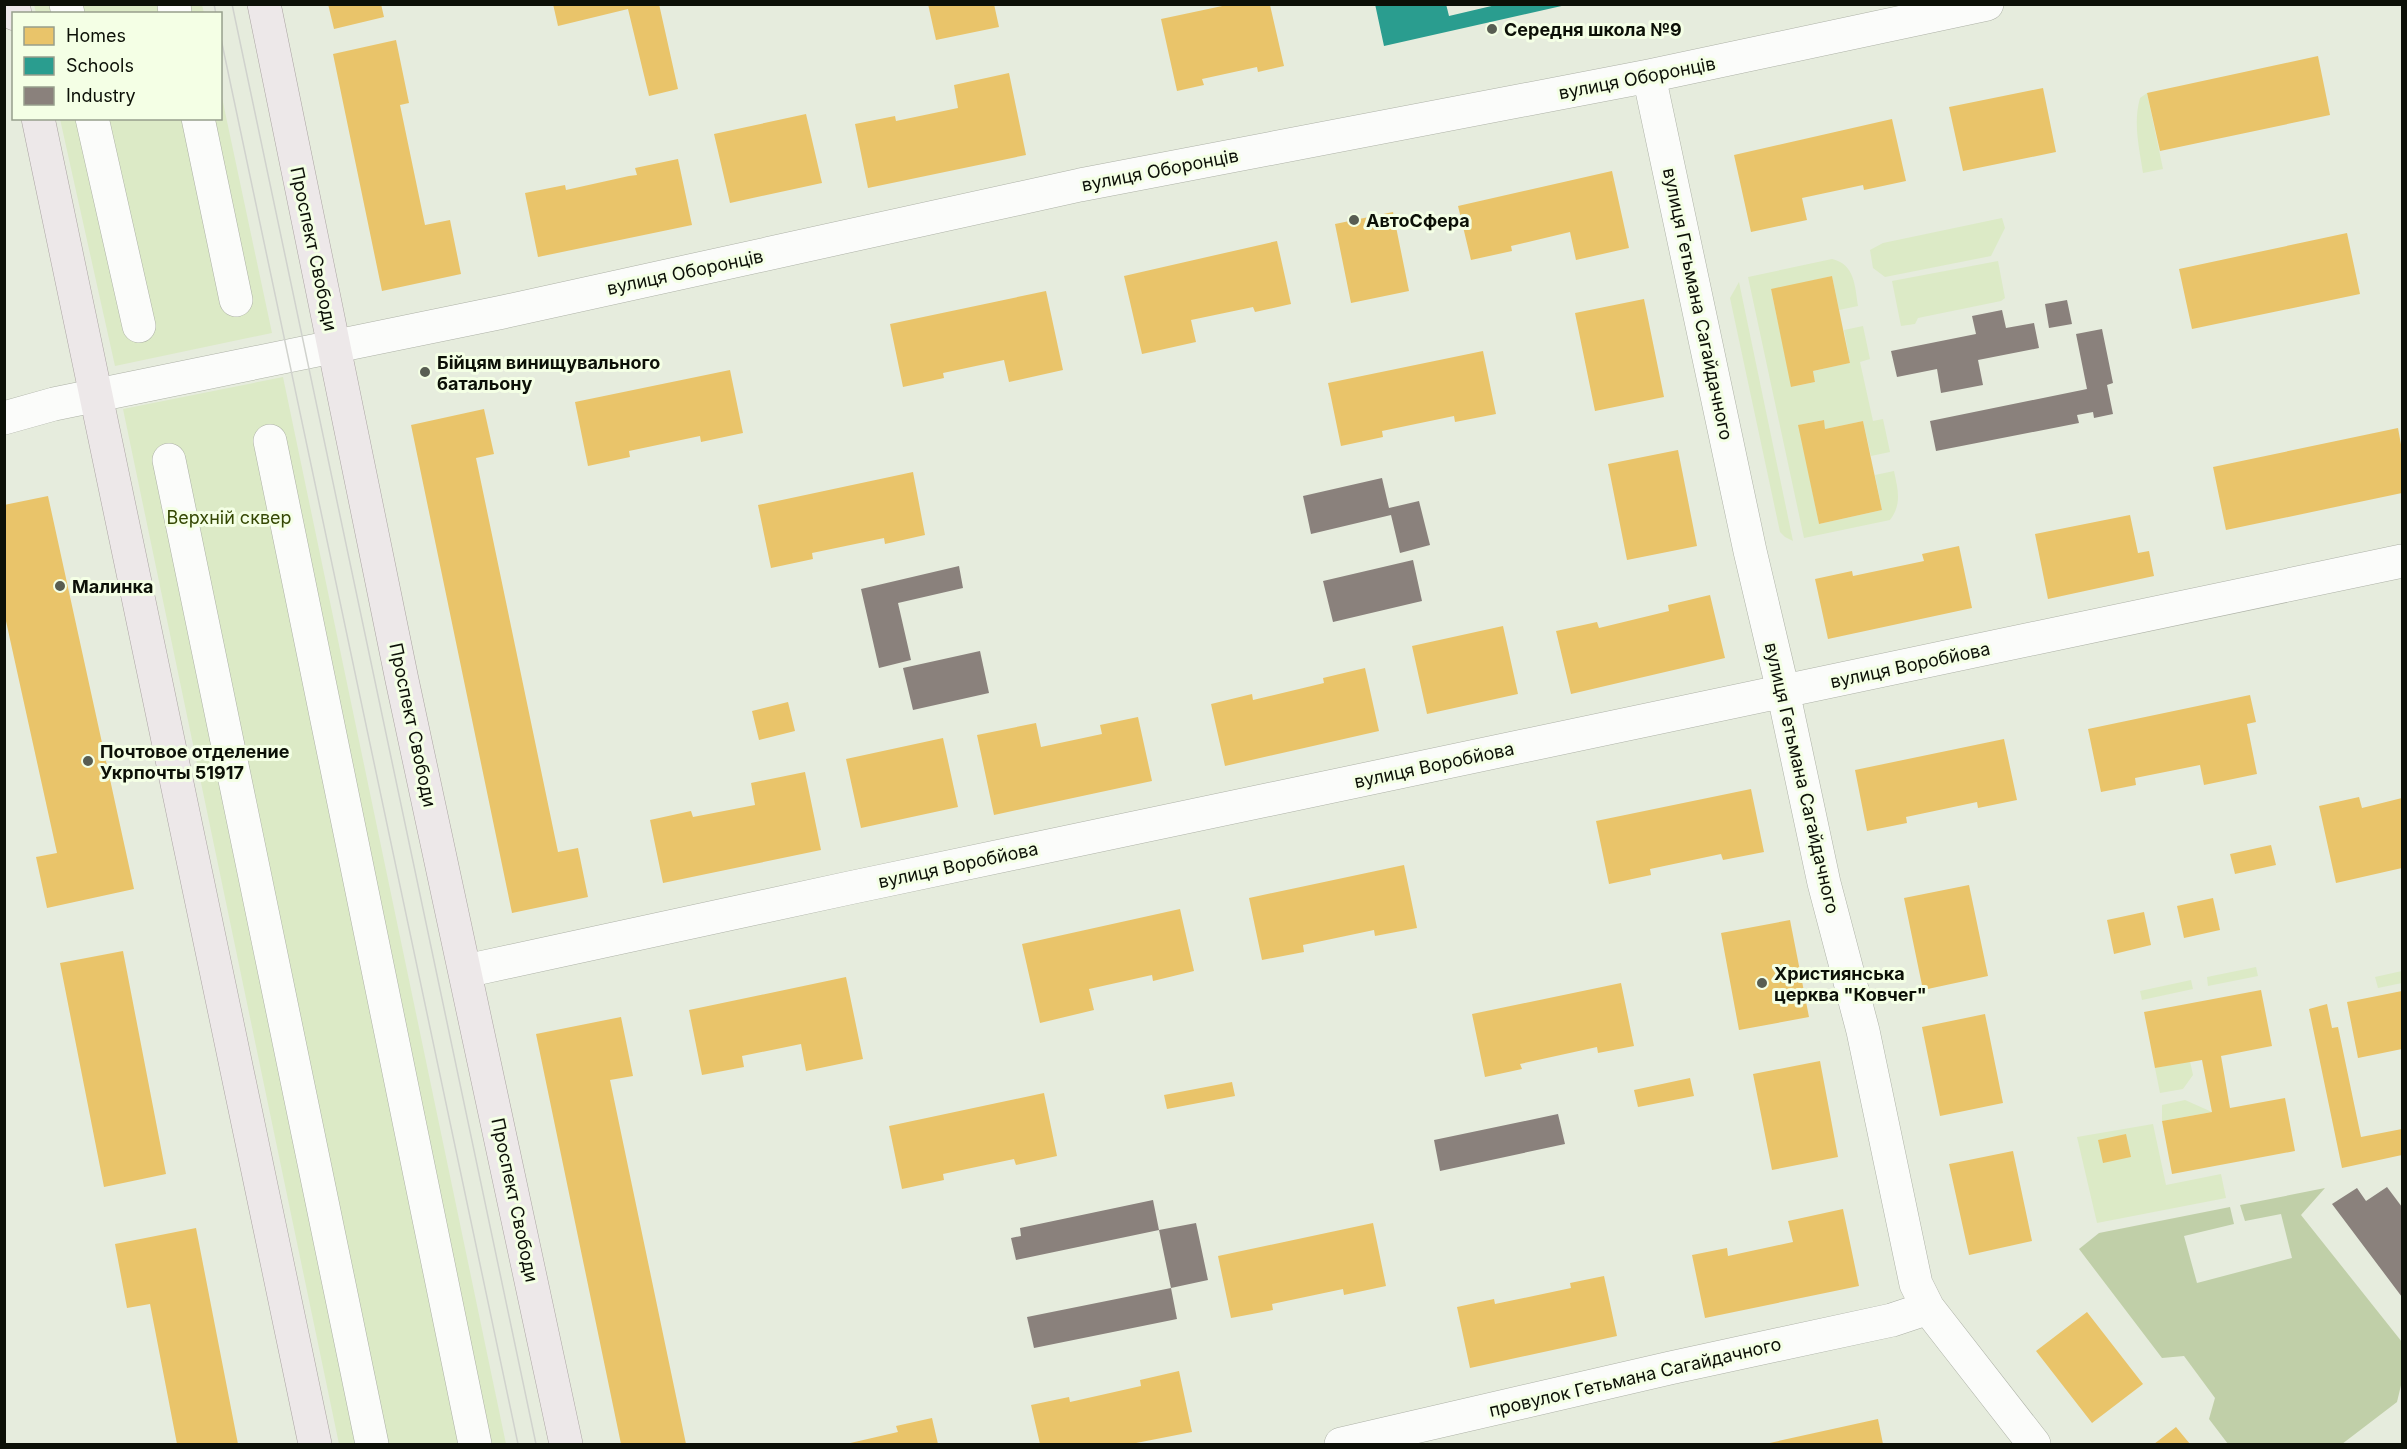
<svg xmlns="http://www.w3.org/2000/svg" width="2407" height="1449" font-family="Inter,sans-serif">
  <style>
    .green { fill: #dceac6 }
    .forest { fill: #c0cfa8 }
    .homes { fill: #e9c46a }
    .schools { fill: #2a9d8f }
    .industry { fill: #8a817c }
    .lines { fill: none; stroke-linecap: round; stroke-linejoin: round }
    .minor-casing { stroke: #adb1a6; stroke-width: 34 }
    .major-casing { stroke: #aba4a3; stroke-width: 34 }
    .minor { stroke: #fbfcfa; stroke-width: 33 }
    .major { stroke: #ede8e9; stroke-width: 33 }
    .tram { stroke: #d0d2cd; stroke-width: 1.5 }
    .poi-dot { fill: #585d52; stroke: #f4ffe5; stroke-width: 2 }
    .labels { text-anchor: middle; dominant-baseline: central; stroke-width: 6; stroke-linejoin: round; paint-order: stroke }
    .poi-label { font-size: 18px; font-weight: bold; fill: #0c1007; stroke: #f4ffe5; text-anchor: start }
    .street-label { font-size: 18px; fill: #0c1007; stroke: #f4ffe5 }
    .park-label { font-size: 18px; fill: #344703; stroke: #f4ffe5 }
  </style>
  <rect width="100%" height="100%" fill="#e6ecdd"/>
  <!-- green -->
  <path class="green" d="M 34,5 L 202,5 L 204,13 L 36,13 Z
    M 221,93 L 272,333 L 115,366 L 60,119 L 220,118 Z
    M 2147,93 L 2163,169 L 2143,173 C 2139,147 2133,123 2140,98 Z
    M 2002,218 L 2005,228 L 1991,256 L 1885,277 L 1873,268 L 1870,250 L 1883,243 Z
    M 1832,259 C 1855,264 1855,287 1858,306 L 1839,310 L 1832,276 L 1771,290 L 1792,387 L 1815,382 L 1813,371 L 1850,363 L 1844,330 L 1863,326 L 1870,359 L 1860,362 L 1873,421 L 1883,419 L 1890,452 L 1871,456 L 1863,421 L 1825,429 L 1823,420 L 1799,425 L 1819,524 L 1882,510 L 1875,475 L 1894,471 C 1898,490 1902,504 1890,520 L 1804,538 L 1748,277 Z
    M 1998,261 L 2005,298 L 2001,301 L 1918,318 L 1915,324 L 1901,326 L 1892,281 Z
    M 1739,282 L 1793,541 L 1785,537 L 1780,532 L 1730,298 Z
    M 283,377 L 506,1444 L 339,1444 L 123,409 Z
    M 2256,967 L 2258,976 L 2208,986 L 2207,977 Z
    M 2402,971 L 2402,983 L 2378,988 L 2375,977 Z
    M 2191,980 L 2193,989 L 2142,1000 L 2140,991 Z
    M 2190,1061 L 2193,1075 L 2183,1089 L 2160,1093 L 2155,1068 Z
    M 2185,1100 L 2212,1112 L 2162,1121 L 2162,1105 Z
    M 2153,1124 L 2166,1185 L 2221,1174 L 2226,1198 L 2097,1223 L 2077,1137 Z"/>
  <!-- forest -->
  <path class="forest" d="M 2325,1188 L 2301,1215 L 2402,1342 L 2402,1381 L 2397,1402 L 2342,1444 L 2228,1444 L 2209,1419 L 2215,1398 L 2184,1356 L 2162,1358 L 2079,1249 L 2099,1233 L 2230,1207 L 2234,1224 L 2184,1236 L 2197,1283 L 2292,1258 L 2281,1214 L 2245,1221 L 2240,1205 Z"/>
  <!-- homes -->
  <path class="homes" d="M 328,4 L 381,4 L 384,17 L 334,29 Z
    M 553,4 L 659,4 L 678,89 L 649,96 L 628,9 L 558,26 Z
    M 928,4 L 994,4 L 999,27 L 936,40 Z
    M 1227,5 L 1270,5 L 1284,66 L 1258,72 L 1257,67 L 1202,79 L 1204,85 L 1177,91 L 1161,19 Z
    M 396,40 L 409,103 L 400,105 L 425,225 L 450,220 L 461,274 L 382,291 L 333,54 Z
    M 2318,56 L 2330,115 L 2160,151 L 2147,93 Z
    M 1009,73 L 1026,155 L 868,188 L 855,124 L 895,116 L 896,121 L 958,108 L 954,85 Z
    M 2043,88 L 2056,152 L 1963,171 L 1949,107 Z
    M 806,114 L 822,183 L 730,203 L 714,134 Z
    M 1892,119 L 1906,181 L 1864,190 L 1863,185 L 1802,198 L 1807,220 L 1751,232 L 1734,155 Z
    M 678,159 L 692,225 L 538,257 L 525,193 L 565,185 L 566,190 L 629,176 L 637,175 L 635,168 Z
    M 1612,171 L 1629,248 L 1576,260 L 1570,232 L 1511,246 L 1512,251 L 1471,260 L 1458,206 Z
    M 1393,212 L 1409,291 L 1351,303 L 1335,224 Z
    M 2347,233 L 2360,294 L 2192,329 L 2179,269 Z
    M 1277,241 L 1291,304 L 1255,312 L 1253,307 L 1191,320 L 1196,342 L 1142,354 L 1124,276 Z
    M 1832,276 L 1850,363 L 1813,371 L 1815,382 L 1791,387 L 1771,289 Z
    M 1046,291 L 1063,370 L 1009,382 L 1004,360 L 943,373 L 944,378 L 903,387 L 890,324 Z
    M 1644,299 L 1664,397 L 1595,411 L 1575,313 Z
    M 1483,351 L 1496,414 L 1455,422 L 1454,416 L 1382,431 L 1383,437 L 1341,446 L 1328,383 Z
    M 730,370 L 743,433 L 701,442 L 700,436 L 629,451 L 630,457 L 588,466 L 575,402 Z
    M 484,409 L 494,454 L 476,458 L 558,852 L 578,848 L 588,897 L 512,913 L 411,425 Z
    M 1824,420 L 1825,429 L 1863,421 L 1882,510 L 1819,524 L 1798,425 Z
    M 2398,428 L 2402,450 L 2402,493 L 2226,530 L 2213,467 Z
    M 1678,450 L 1697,546 L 1627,560 L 1608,464 Z
    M 913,472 L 925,535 L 885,544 L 884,538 L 812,553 L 813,559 L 771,568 L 758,505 Z
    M 48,496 L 134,889 L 47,908 L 36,857 L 57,853 L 4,612 L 4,505 Z
    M 2130,515 L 2138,553 L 2149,551 L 2154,576 L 2048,599 L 2035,534 Z
    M 1959,546 L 1972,608 L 1828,639 L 1815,579 L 1852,571 L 1853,576 L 1924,561 L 1922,554 Z
    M 1710,595 L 1725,658 L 1571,694 L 1556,631 L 1597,622 L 1599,628 L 1669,611 L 1668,605 Z
    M 1503,626 L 1518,694 L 1427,714 L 1412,646 Z
    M 1365,668 L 1379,731 L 1225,766 L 1211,704 L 1252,694 L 1253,700 L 1324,683 L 1323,678 Z
    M 2250,695 L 2256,722 L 2247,724 L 2257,774 L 2204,785 L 2200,765 L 2135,778 L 2136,785 L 2101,792 L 2088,729 Z
    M 788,702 L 795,731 L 759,740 L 752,711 Z
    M 1138,717 L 1152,781 L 994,815 L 977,735 L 1036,723 L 1041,747 L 1102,734 L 1100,725 Z
    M 943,738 L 958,807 L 861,828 L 846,759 Z
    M 2004,739 L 2017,800 L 1978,808 L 1977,802 L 1906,817 L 1907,823 L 1867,831 L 1855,770 Z
    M 805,772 L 821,850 L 663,883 L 650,820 L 691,811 L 693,817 L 755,805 L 751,783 Z
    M 1751,789 L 1764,852 L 1723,860 L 1721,854 L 1650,869 L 1651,875 L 1609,884 L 1596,821 Z
    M 2359,797 L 2362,808 L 2402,798 L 2402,868 L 2336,883 L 2319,806 Z
    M 2271,845 L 2276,865 L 2235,874 L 2230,854 Z
    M 1404,865 L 1417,928 L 1375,936 L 1374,930 L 1303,945 L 1304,952 L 1262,960 L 1249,898 Z
    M 1969,885 L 1988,976 L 1923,990 L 1904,898 Z
    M 2213,898 L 2220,930 L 2184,938 L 2177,906 Z
    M 1180,909 L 1194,971 L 1153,981 L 1152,975 L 1089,989 L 1094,1010 L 1040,1023 L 1022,944 Z
    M 2144,912 L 2151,945 L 2114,954 L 2107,920 Z
    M 1790,920 L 1809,1017 L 1739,1030 L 1721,933 Z
    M 123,951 L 166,1174 L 104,1187 L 60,963 Z
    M 846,977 L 863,1059 L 806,1071 L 801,1044 L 742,1056 L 744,1067 L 702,1075 L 689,1010 Z
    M 1621,983 L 1634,1046 L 1598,1053 L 1597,1047 L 1520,1064 L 1522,1069 L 1485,1077 L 1472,1014 Z
    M 2261,990 L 2272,1046 L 2221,1056 L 2230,1108 L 2285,1098 L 2295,1151 L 2172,1174 L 2162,1121 L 2212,1112 L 2202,1060 L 2155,1068 L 2144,1012 Z
    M 2402,991 L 2402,1049 L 2358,1058 L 2347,1002 Z
    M 2327,1004 L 2332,1028 L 2338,1027 L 2361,1137 L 2402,1129 L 2402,1155 L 2342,1168 L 2309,1009 Z
    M 1985,1014 L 2003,1103 L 1940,1116 L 1922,1027 Z
    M 621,1017 L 633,1076 L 610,1080 L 686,1444 L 621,1444 L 536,1034 Z
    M 1820,1061 L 1838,1157 L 1772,1170 L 1753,1074 Z
    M 1690,1078 L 1694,1096 L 1638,1107 L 1634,1090 Z
    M 1232,1082 L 1235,1096 L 1167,1109 L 1164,1095 Z
    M 1044,1093 L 1057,1156 L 1016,1165 L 1014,1159 L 943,1174 L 944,1180 L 902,1189 L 889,1126 Z
    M 2126,1134 L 2131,1157 L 2103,1163 L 2098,1140 Z
    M 2013,1151 L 2032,1241 L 1969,1255 L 1949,1164 Z
    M 1843,1209 L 1859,1286 L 1705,1318 L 1692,1255 L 1727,1248 L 1728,1256 L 1793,1242 L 1788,1221 Z
    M 1373,1223 L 1386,1286 L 1344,1295 L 1343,1289 L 1272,1304 L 1273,1310 L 1231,1318 L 1218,1256 Z
    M 196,1228 L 238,1444 L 177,1444 L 150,1304 L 127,1308 L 115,1244 Z
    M 1604,1276 L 1617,1336 L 1470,1368 L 1457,1307 L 1494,1299 L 1495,1304 L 1571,1288 L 1570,1283 Z
    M 2087,1312 L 2143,1384 L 2092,1423 L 2036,1351 Z
    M 1179,1371 L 1192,1432 L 1131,1444 L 1040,1444 L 1031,1405 L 1069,1397 L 1070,1402 L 1141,1386 L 1140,1380 Z
    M 932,1418 L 938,1444 L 846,1444 L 898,1432 L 896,1426 Z
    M 1878,1419 L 1883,1444 L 1765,1444 Z
    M 2176,1427 L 2190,1444 L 2154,1444 Z"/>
  <!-- schools -->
  <path class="schools" d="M 1375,4 L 1446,4 L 1449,16 L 1500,4 L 1566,5 L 1384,46 Z"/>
  <!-- industry -->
  <path class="industry" d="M 2067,300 L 2072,324 L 2049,328 L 2045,304 Z
    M 2002,310 L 2006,328 L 2034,323 L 2039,348 L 1978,360 L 1983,385 L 1941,393 L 1937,369 L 1897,377 L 1891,351 L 1976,334 L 1972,316 Z
    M 2102,329 L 2113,383 L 2107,385 L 2113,414 L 2094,418 L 2093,412 L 2077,415 L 2079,423 L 1936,451 L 1930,421 L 2087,389 L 2076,334 Z
    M 1382,478 L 1389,508 L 1419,501 L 1430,545 L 1400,553 L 1391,515 L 1311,534 L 1303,496 Z
    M 1413,560 L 1422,601 L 1333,622 L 1323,581 Z
    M 959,566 L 963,588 L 898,603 L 911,660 L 879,668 L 861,589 Z
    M 980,651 L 989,693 L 913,710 L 903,668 Z
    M 1558,1114 L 1565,1144 L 1440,1171 L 1434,1140 Z
    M 2387,1187 L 2402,1207 L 2402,1297 L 2332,1204 L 2357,1188 L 2366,1201 Z
    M 1153,1200 L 1159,1230 L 1016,1260 L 1011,1238 L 1021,1236 L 1020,1228 Z
    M 1196,1223 L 1208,1280 L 1171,1288 L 1159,1230 Z
    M 1171,1288 L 1177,1319 L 1034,1348 L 1027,1317 Z"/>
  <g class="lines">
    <defs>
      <path id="minor" d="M 66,4 L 68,14
        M 174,4 L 175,14
        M 1649,76 L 1750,551 L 1783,691 L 1824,883 L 1863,1031 L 1916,1284 L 1928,1308 L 2034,1444
        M 92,118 L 139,326
        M 198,118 L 236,300
        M 4,418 L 54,404 L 503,312 L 1080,185 L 1649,76 L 1987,4
        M 270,441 L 475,1444
        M 169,460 L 372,1444
        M 466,971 L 849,888 L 2402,561
        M 1341,1444 L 1670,1368 L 1892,1320 L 1928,1308"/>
      <path id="major" d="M 13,4 L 15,14
        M 264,4 L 402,680 L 566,1444
        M 38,118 C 133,560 222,1003 315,1444"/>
    </defs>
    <!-- minor casing -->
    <use href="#minor" class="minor-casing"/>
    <!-- major casing -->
    <use href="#major" class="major-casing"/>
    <!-- minor -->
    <use href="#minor" class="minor"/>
    <!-- major -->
    <use href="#major" class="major"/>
    <!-- tram -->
    <path class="tram" d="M 214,4 L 216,14
      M 232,4 L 536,1444
      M 220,34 L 518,1444"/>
  </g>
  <!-- markers -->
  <g class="poi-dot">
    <circle cx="1492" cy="29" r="6"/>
    <circle cx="1354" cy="220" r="6"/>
    <circle cx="425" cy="372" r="6"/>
    <circle cx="60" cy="586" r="6"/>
    <circle cx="88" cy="761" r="6"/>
    <circle cx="1762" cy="983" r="6"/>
  </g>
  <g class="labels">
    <!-- poi labels -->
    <g class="poi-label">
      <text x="1504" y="29">Середня школа №9</text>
      <text x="1366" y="220">АвтоСфера</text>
      <text x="437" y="362">Бійцям винищувального<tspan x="437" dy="21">батальону</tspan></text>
      <text x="72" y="586">Малинка</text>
      <text x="100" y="751">Почтовое отделение<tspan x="100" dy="21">Укрпочты 51917</tspan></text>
      <text x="1774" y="973">Християнська<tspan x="1774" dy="21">церква "Ковчег"</tspan></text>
    </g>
    <!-- street labels -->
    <g class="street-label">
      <text transform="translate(1637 78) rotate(-11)">вулиця Оборонців</text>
      <text transform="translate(1160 170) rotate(-11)">вулиця Оборонців</text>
      <text transform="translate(314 249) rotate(78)">Проспект Свободи</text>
      <text transform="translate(685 272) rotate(-12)">вулиця Оборонців</text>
      <text transform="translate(1698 304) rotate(78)">вулиця Гетьмана Сагайдачного</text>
      <text transform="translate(1910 665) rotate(-12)">вулиця Воробйова</text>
      <text transform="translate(413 725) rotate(78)">Проспект Свободи</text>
      <text transform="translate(1434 765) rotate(-12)">вулиця Воробйова</text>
      <text transform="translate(1802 778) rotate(77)">вулиця Гетьмана Сагайдачного</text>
      <text transform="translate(958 865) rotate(-12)">вулиця Воробйова</text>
      <text transform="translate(515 1200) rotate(78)">Проспект Свободи</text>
      <text transform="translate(1635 1377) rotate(-13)">провулок Гетьмана Сагайдачного</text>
    </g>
    <!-- park labels -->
    <g class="park-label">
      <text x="229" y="517">Верхній сквер</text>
    </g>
  </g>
  <!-- border -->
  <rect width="2407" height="1449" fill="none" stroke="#0c1007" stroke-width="12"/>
  <!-- legend -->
  <rect x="12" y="12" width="210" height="108" fill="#f4ffe5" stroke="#979f8c" stroke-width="1.5"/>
  <rect x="24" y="27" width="30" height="18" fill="#e9c46a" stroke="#979f8c" stroke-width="1.5"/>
  <text x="66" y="42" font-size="18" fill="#0c1007">Homes</text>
  <rect x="24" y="57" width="30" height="18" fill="#2a9d8f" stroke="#979f8c" stroke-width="1.5"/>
  <text x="66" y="72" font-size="18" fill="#0c1007">Schools</text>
  <rect x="24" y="87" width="30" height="18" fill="#8a817c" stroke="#979f8c" stroke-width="1.5"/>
  <text x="66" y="102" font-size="18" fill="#0c1007">Industry</text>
</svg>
